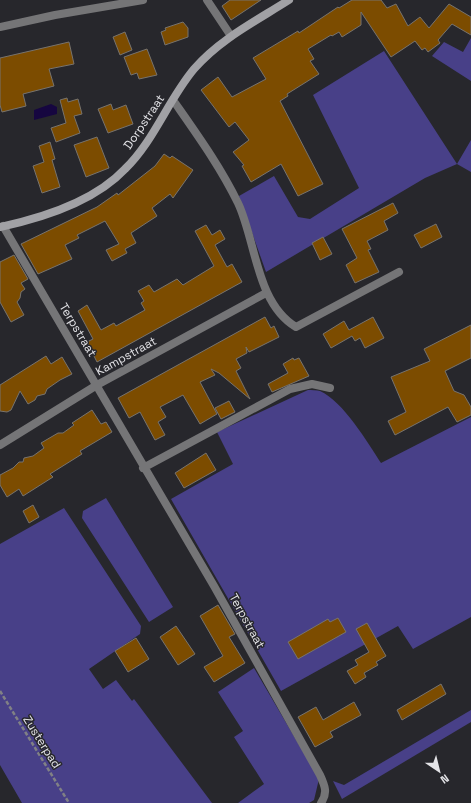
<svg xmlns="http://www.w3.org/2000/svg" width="471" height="803" font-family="'Space Grotesk',sans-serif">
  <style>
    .green { fill: #484088 }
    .water { fill: #160640 }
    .building { fill: #7c4c00; stroke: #77736e }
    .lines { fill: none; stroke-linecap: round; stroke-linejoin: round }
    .path { stroke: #818185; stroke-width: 2.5; stroke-dasharray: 4 2; stroke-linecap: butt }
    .street { stroke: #757577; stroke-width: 8 }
    .secondary { stroke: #a1a1a5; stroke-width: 8 }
    .labels { text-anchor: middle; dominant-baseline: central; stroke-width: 3; stroke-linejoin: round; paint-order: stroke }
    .street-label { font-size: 12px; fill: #e3e3e7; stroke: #27272c }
  </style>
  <rect width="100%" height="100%" fill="#27272c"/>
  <!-- green -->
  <path class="green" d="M 471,38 L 471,81 L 432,56 L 444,42 L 463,52 Z
    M 384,51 L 457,164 L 471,140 L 471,172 L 457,164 L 425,178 L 266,272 L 239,196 L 274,176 L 298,217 L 310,219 L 359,188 L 313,95 Z
    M 308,390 C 311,390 317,390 320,391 C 343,401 368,443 381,463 L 471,417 L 471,617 L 413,649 L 398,626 L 281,691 L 171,499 L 233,464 L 217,432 Z
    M 106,498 L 173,607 L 149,622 L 82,518 L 83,511 Z
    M 64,508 L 141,626 L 140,634 L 89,669 L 103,689 L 116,680 L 132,701 L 134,699 L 212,803 L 22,803 L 0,765 L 0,544 Z
    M 254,668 L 319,779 L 314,800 L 309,803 L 238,803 L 264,784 L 234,737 L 243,731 L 218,692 Z
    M 471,710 L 471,722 L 342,799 L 333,781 L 344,785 Z"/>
  <!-- water -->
  <path class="water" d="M 51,104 L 57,107 L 57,114 L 34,120 L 34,110 Z"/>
  <!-- building -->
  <path class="building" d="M 230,0 L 261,0 L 231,20 L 222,6 Z
    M 352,0 L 381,0 L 387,8 L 396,4 L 408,26 L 420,17 L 429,28 L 449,4 L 471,17 L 471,35 L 452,24 L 438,40 L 440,43 L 428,52 L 425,48 L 422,50 L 415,41 L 391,57 L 361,12 L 361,25 L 342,37 L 339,32 L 332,36 L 331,35 L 308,49 L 314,59 L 310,61 L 319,74 L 287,94 L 288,96 L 280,101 L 323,184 L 298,196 L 281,164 L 251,182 L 242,166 L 244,165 L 233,152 L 249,140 L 235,122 L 229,127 L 201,90 L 218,77 L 232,97 L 266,79 L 253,58 L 298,31 L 299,33 L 338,7 L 339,8 Z
    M 183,22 L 188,28 L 188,37 L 165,45 L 161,32 L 166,30 L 165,28 Z
    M 125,32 L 132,50 L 120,55 L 113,37 Z
    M 69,42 L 74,64 L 49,69 L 54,86 L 23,94 L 26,106 L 2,112 L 0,105 L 0,58 Z
    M 147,49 L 157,75 L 139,79 L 137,73 L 131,75 L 124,57 Z
    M 67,98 L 68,102 L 78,99 L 82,114 L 74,116 L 80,133 L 56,142 L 51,128 L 66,123 L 60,100 Z
    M 111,104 L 113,110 L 126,105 L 133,124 L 108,133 L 98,109 Z
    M 97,137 L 109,168 L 86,177 L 74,145 Z
    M 50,142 L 55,159 L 52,160 L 60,187 L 42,193 L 33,166 L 44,162 L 39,146 Z
    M 164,154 L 170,158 L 172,156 L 193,170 L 173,198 L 170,194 L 152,208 L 157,216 L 131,233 L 136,243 L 125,249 L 127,253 L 112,261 L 106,250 L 119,244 L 105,221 L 77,235 L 79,238 L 65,245 L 72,259 L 38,274 L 21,244 L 97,207 L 117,193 L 118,195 L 155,166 Z
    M 393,203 L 398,213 L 384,221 L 388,230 L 367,241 L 371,249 L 368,250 L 379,272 L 355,283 L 346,265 L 357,258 L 342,229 Z
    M 436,224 L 442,237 L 421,248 L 414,235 Z
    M 206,225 L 212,235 L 220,230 L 225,239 L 215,245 L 227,267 L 232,264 L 242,282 L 97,362 L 87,342 L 93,339 L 78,311 L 87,305 L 101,330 L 114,323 L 116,326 L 145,310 L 141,303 L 144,301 L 138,291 L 149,285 L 154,292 L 177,279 L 183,285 L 214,266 L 195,231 Z
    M 323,237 L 332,254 L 320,260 L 312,243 Z
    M 14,255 L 28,279 L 21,283 L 25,289 L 21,292 L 20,298 L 17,302 L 24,315 L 11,322 L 0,302 L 0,262 Z
    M 265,317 L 271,328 L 274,326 L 279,337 L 249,352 L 246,347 L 247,353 L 236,359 L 241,368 L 236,371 L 250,399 L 219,373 L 211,369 L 215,375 L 200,382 L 217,414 L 200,424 L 183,395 L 160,407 L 166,417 L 158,422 L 165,435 L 155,440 L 140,412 L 129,418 L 118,398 Z
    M 373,317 L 384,338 L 365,348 L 360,338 L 355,341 L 352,336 L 331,348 L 323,334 L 344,321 L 349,330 Z
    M 471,325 L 471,358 L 445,371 L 454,391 L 464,395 L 471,407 L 471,415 L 457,422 L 448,407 L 395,435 L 388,421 L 406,412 L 391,377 L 430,361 L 424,349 Z
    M 46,356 L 51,364 L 62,357 L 72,374 L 60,380 L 47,389 L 45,394 L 37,396 L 35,400 L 28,404 L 20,391 L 11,410 L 7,412 L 0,411 L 0,385 Z
    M 293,358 L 294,360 L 299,358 L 309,376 L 272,392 L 268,384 L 288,373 L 283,364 Z
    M 229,401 L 235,412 L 221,419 L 215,408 Z
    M 92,410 L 101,424 L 106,422 L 112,432 L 80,451 L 82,454 L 50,474 L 53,477 L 23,496 L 19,489 L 7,497 L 0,485 L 0,475 L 13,468 L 19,462 L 23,462 L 24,458 L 33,456 L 44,448 L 41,443 L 58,433 L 63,433 L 74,425 L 72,423 Z
    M 206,453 L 216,470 L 184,488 L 175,473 Z
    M 33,505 L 39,517 L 29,523 L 23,511 Z
    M 218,605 L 235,634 L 229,637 L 245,663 L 214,682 L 204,667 L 223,656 L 200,616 Z
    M 338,618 L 346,632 L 298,659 L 288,642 L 328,619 L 330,622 Z
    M 367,623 L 386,656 L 376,662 L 378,665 L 364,673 L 366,677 L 355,684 L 347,671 L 358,665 L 355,660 L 369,652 L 356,629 Z
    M 176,626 L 195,654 L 178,665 L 160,637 Z
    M 136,638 L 149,659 L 128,672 L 115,651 Z
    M 441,684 L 446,694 L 402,720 L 397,710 Z
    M 354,702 L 361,715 L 330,732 L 333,737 L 315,747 L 298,717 L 316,707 L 323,720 Z"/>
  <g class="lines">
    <!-- path -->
    <path class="path" d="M 0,691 L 69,803"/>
    <!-- street -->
    <path class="street" d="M 207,0 L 231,36
      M 0,27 L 55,15 L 143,0
      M 173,100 C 196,133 220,166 238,203 C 256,241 256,303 296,327 L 399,272
      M 3,226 L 214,586 L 320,775 C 325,786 328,793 321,803
      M 0,445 L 97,385 L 266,293
      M 143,468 L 290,389 L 312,384 L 330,388"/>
    <!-- secondary -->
    <path class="secondary" d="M 0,227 C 42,218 95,201 125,169 C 154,141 168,100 194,69 C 220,39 256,21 289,0"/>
  </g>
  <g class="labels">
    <!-- street labels -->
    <g class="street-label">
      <text transform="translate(144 122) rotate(-56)">Dorpstraat</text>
      <text transform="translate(78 330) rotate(59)">Terpstraat</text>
      <text transform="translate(126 356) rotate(-29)">Kampstraat</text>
      <text transform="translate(247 621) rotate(61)">Terpstraat</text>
      <text transform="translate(42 742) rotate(58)">Zusterpad</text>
    </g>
  </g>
  <!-- north arrow -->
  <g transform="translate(439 771) rotate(145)" stroke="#27272c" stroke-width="3" paint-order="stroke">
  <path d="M0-3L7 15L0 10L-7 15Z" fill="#e3e3e7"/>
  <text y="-6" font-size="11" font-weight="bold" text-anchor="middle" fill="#e3e3e7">N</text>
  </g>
</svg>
